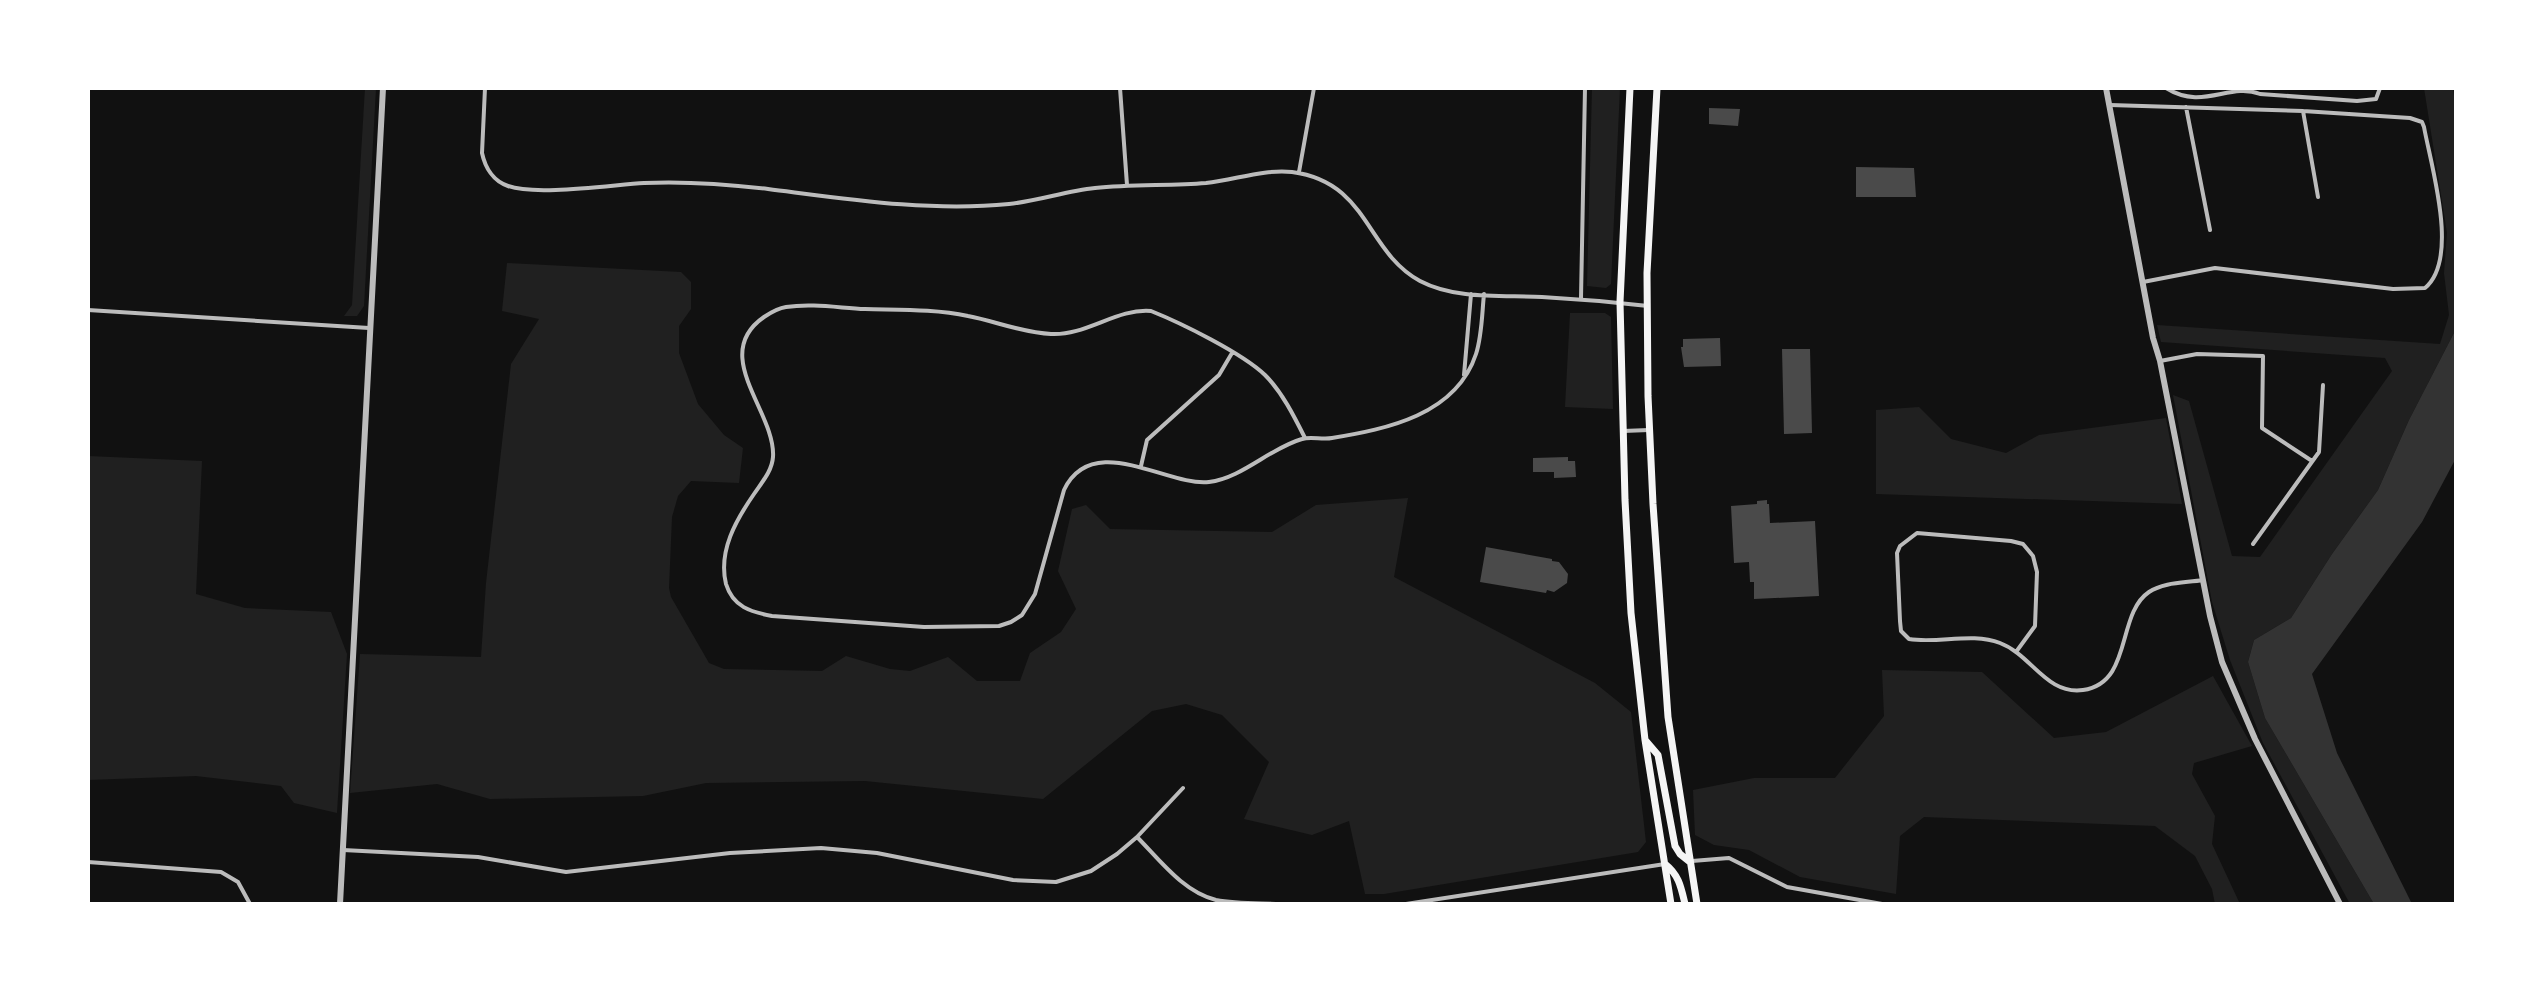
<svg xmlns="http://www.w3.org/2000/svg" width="2544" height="992" font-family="Commissioner,sans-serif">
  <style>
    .green { fill: #202020 }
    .water { fill: #333 }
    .building { fill: #4a4a4a }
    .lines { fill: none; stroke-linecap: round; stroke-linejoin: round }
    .minor { stroke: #bcbcbc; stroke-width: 4 }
    .tertiary { stroke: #bcbcbc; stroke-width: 6 }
    .trunk { stroke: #f5f5f5; stroke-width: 7 }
  </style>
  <rect width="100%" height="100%" fill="#111"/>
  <!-- green -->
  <path class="green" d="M 365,88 L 376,88 L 364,306 L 357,316 L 344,316 L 352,305 Z
    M 1592,88 L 1620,88 L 1611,284 L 1606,288 L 1587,286 Z
    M 2424,88 L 2453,88 L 2456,111 L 2456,329 L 2409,420 L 2378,490 L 2332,554 L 2291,618 L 2254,640 L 2248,662 L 2265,718 L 2374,904 L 2350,904 L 2263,743 L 2230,660 L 2212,602 L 2173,395 L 2189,401 L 2232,556 L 2260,557 L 2392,371 L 2385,358 L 2161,342 L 2157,325 L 2440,344 L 2449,315 L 2444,273 L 2447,233 Z
    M 507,263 L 681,272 L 691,282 L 691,309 L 679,326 L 679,353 L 698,404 L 724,435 L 743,448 L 739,483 L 691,481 L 678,496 L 672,517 L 669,588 L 671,597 L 709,663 L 724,669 L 822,671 L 846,656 L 890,669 L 910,671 L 948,657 L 977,681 L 1020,681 L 1030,653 L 1061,632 L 1076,609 L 1058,571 L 1072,509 L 1086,505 L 1110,529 L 1272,532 L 1316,505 L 1408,498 L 1394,577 L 1595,683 L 1631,712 L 1646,842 L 1638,852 L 1384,894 L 1365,894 L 1349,821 L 1312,835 L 1244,819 L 1269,762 L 1222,715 L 1186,704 L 1152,711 L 1043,799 L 865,781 L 706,783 L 643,796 L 490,799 L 437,784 L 350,793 L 360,654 L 481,657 L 486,583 L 511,364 L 539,319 L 502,311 Z
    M 1570,313 L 1605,313 L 1611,317 L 1613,409 L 1565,407 Z
    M 1919,407 L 1951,439 L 2006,453 L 2039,435 L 2166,418 L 2182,504 L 1876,494 L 1876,410 Z
    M 88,456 L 202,461 L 196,594 L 245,608 L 331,612 L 347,654 L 337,813 L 294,803 L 281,786 L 196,776 L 88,780 Z
    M 1882,670 L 1982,672 L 2054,738 L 2106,732 L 2213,676 L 2252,746 L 2194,763 L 2192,774 L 2215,816 L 2212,844 L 2240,904 L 2215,904 L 2212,889 L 2195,856 L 2155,826 L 1924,817 L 1900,836 L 1896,894 L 1800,877 L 1749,850 L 1714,845 L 1695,835 L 1693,790 L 1754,778 L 1835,778 L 1884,716 Z"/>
  <!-- water -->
  <path class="water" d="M 2456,329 L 2456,458 L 2422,522 L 2312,674 L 2337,753 L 2412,904 L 2374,904 L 2265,718 L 2248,662 L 2254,640 L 2291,618 L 2332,554 L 2378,490 L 2409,420 Z"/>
  <!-- building -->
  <path class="building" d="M 1709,108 L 1740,109 L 1738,126 L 1709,124 Z
    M 1856,167 L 1914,168 L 1916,197 L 1856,197 Z
    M 1720,338 L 1721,366 L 1684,367 L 1681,347 L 1683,347 L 1683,339 Z
    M 1782,349 L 1810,349 L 1812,433 L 1784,434 Z
    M 1568,457 L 1568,461 L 1575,461 L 1576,477 L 1554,478 L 1554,472 L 1533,472 L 1533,458 Z
    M 1767,500 L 1767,504 L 1769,504 L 1770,523 L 1815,521 L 1819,596 L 1754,599 L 1754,582 L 1750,582 L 1749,562 L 1734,563 L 1731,506 L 1757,504 L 1757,501 Z
    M 1486,547 L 1552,559 L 1552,561 L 1559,562 L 1568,574 L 1567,583 L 1554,592 L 1547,590 L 1546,593 L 1480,582 Z"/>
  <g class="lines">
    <!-- minor -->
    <path class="minor" d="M 485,88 L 482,153 C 485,167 493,181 508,186 C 535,196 611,185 644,183 C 686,181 726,184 768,189 C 847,199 929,212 1009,204 C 1038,201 1066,191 1095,188 C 1132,184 1169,186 1206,183 C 1235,180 1263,169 1292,172 C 1369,182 1365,251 1420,281 C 1456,300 1503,295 1542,297 C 1578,299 1613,302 1648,306
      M 1120,88 L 1127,185
      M 2166,88 C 2203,111 2229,82 2260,94 L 2357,101 L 2376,99 L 2380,88
      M 2110,105 L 2303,111 L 2410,118 L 2422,122 L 2424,127 C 2431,166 2460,259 2425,288 L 2393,289 L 2215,268 L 2143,282
      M 2186,107 L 2210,230
      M 2303,111 L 2318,197
      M 1299,172 L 1314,88
      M 1581,298 L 1585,88
      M 88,310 L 369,328
      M 2160,361 L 2197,354 L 2263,356 L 2262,428 L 2312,461
      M 1464,375 L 1471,294
      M 1623,431 L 1649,430
      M 1305,438 C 1294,416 1282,392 1265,375 C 1242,353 1181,323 1151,311 C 1117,308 1086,336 1051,334 C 1023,333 995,321 968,316 C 935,309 899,310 865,309 C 840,308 812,303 786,307 C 779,308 770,313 764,317 C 709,355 776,412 773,457 C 772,471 762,482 754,494 C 736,520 718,551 726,584 C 733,607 751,612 772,616 L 924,627 L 999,626 L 1011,622 L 1022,615 L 1035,594 L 1064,490 C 1093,430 1168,487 1209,482 C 1242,478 1270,448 1302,439 C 1311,436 1322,440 1332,438 C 1387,429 1456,415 1476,354 C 1482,336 1482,313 1484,294
      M 1141,466 L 1147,440 L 1219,375 L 1232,353
      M 2253,544 L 2319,452 L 2323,385
      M 2016,652 L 2035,626 L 2037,572 L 2033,556 L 2023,544 L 2011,541 L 1917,533 L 1900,546 L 1897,553 L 1900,621 L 1901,631 L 1909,639 C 1938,644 1972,632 2000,643 C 2032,655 2046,695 2083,690 C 2133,683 2116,614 2149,592 C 2164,582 2185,583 2203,580
      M 1137,837 C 1159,859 1183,892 1216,900 C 1237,904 1260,903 1280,904
      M 343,850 L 478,857 L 566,872 L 730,853 L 821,848 L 877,853 L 1013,880 L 1056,882 L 1091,871 L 1117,854 L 1137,837 L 1183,788
      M 1692,861 L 1729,858 L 1787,887 L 1882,904
      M 88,862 L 221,872 L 238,882 L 250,904
      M 1406,904 L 1665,864"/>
    <!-- tertiary -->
    <path class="tertiary" d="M 2106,88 L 2153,338 L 2160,361 L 2210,616 L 2222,662 L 2255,739 L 2340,904
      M 340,904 L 383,88"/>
    <!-- trunk -->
    <path class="trunk" d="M 1630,88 L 1620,302 L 1625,500 L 1631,613 L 1645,740 L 1671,904
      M 1657,88 L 1647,273 L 1648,396 L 1653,504 L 1668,717 L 1697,904
      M 1646,741 L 1658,755 L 1675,846 L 1680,854 L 1690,862
      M 1665,864 C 1679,875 1681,887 1685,904"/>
  </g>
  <!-- border -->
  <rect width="2544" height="992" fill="none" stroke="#ffffff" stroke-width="180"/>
</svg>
